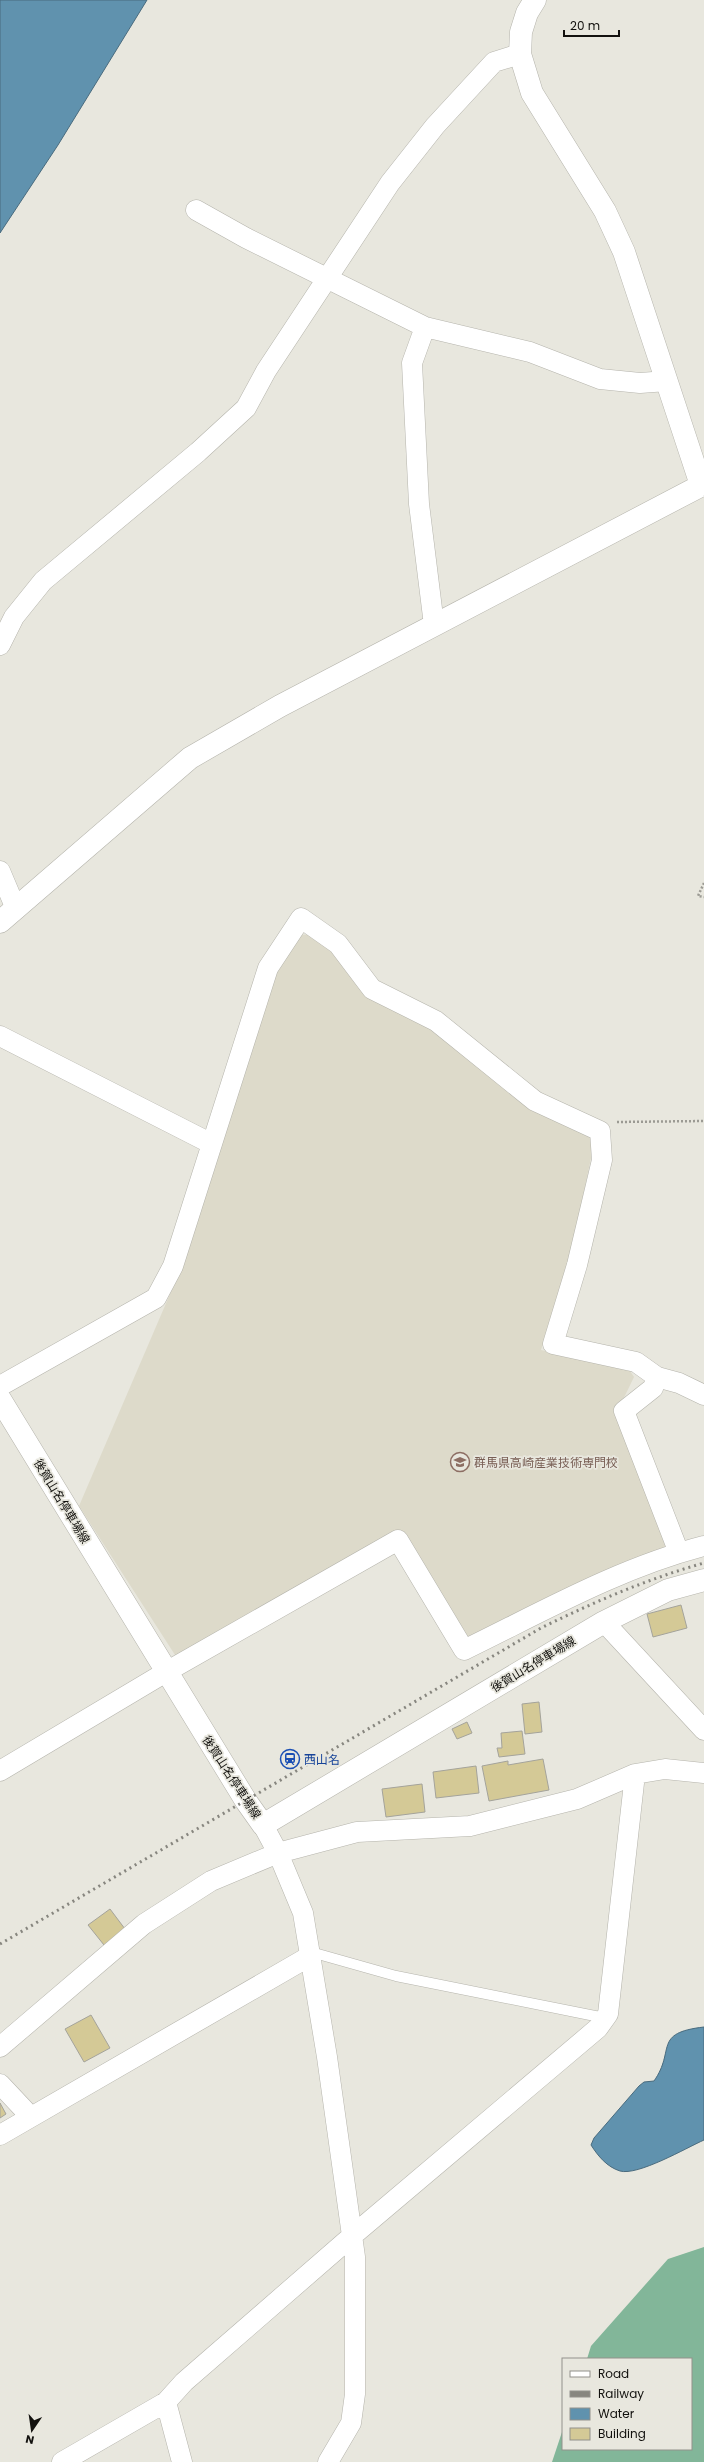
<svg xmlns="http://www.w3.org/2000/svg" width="704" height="2462" font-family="Poppins,'Noto Sans JP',sans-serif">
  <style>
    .built { fill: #dddaca }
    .forest { fill: #82b699 }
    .water { fill: #6092ae; stroke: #496b7e }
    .building { fill: #d4c996; stroke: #a4a39b }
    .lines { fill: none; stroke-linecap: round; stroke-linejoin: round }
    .lane-casing { stroke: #b5b4ac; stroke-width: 11 }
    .street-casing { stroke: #b5b4ac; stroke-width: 21 }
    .secondary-casing { stroke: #b5b4ac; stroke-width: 23 }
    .path { stroke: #9b9a93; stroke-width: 2.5; stroke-dasharray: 2 2; stroke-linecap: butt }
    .lane { stroke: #fff; stroke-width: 10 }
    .street { stroke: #fff; stroke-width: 20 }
    .secondary { stroke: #fff; stroke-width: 22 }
    .rail { stroke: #87867f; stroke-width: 3; stroke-dasharray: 2 4; stroke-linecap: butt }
    .labels { text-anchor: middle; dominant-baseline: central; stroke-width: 3.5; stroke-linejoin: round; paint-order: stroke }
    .education-label { font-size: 12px; fill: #785e54; stroke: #e8e7de; text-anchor: start }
    .street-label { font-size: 12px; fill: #12110e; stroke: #e8e7de }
    .transit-label { font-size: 12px; fill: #164399; stroke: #e8e7de; text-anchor: start }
  </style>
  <rect width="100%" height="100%" fill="#e8e7de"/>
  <!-- built -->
  <path class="built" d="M 311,934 L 411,1016 L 476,1062 L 589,1135 L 594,1144 L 568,1267 L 541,1350 L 630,1371 L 634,1377 L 619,1408 L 666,1544 L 664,1550 L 470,1641 L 401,1532 L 177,1658 L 79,1506 L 170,1294 L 274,974 L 302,935 Z"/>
  <!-- forest -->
  <path class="forest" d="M 704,2247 L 704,2462 L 552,2462 L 563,2429 L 563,2449 L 691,2449 L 691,2359 L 587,2359 L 591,2346 L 668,2259 Z"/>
  <!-- water -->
  <path class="water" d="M 0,0 L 147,0 L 58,145 L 0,233 Z
    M 704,2027 L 704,2140 C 686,2148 638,2176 620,2171 C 607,2167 598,2156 591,2145 L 594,2138 L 639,2086 L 644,2082 L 654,2081 C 676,2050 652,2033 704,2027 Z"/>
  <!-- building -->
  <path class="building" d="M 681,1605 L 687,1628 L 653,1637 L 647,1614 Z
    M 539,1702 L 542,1732 L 525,1734 L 522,1704 Z
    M 467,1722 L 472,1733 L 457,1739 L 452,1729 Z
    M 522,1731 L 525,1754 L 499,1757 L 497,1748 L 502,1748 L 501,1733 Z
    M 543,1759 L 549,1790 L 489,1801 L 482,1766 L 508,1761 L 508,1765 Z
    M 476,1766 L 479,1793 L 436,1798 L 433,1772 Z
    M 422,1784 L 425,1812 L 386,1817 L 382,1789 Z
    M 110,1909 L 125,1929 L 104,1945 L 88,1925 Z
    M 91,2015 L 110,2048 L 84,2062 L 65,2029 Z
    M 0,2103 L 6,2114 L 0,2118 Z"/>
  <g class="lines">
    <defs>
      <path id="lane" d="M 310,1956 L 318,1954 L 396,1976 L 605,2018"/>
      <path id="street" d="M 196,210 L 246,238 L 425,327 L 530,352 L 600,379 L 640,383 L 667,381
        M 425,327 L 412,363 L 419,504 L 434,625
        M 0,645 L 14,617 L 43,581 L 198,452 L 246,408 L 266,371 L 390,183 L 435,126 L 494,62 L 520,54
        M 0,871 L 16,909
        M 0,1036 L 212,1144
        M 657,1377 L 679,1383 L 704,1395
        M 0,1386 L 156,1298 L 173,1266 L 268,968 L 301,918 L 338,944 L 372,989 L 436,1021 L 535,1101 L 600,1131 L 602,1160 L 577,1265 L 553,1344 L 636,1362 L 657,1377 L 653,1388 L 624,1411 L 679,1553
        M 604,1622 L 704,1730
        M 0,1771 L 166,1672 L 398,1540 L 464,1650 C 542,1612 619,1568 704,1546
        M 263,1825 L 278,1853 L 303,1913 L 327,2057 L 355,2257 L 355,2394 L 351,2423 L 328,2462
        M 0,2047 L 144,1924 L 211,1881 L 278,1853 L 357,1832 L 470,1826 L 577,1799 L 635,1774
        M 0,2084 L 31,2117
        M 0,2135 L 310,1956
        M 166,2402 L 182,2462
        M 62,2462 L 166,2402 L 184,2382 L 352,2236 L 598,2028 L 608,2014 L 635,1774 L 665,1769 L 704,1773"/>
      <path id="secondary" d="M 535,0 L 527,13 L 521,32 L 520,54 L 532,93 L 605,211 L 624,252 L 701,485
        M 0,922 L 190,758 L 280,706 L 704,484
        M 0,1399 L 246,1801 L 263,1825 L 604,1622 L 668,1590 L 704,1580"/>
    </defs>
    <!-- lane casing -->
    <use href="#lane" class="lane-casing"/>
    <!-- street casing -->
    <use href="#street" class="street-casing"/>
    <!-- secondary casing -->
    <use href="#secondary" class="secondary-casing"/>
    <!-- path -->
    <path class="path" d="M 704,883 L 698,896 L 704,897
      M 617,1122 L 704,1121"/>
    <!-- lane -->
    <use href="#lane" class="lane"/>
    <!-- street -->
    <use href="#street" class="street"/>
    <!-- secondary -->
    <use href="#secondary" class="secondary"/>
    <!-- rail -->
    <path class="rail" d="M 0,1944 L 541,1628 C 594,1602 647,1579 704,1563"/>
  </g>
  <!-- icons -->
  <defs>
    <symbol id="school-ring" viewBox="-11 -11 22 22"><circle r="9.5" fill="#e8e7de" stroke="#8d6e63" stroke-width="1.5"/><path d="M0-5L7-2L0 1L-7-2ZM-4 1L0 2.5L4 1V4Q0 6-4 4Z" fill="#8d6e63"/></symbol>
    <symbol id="station-ring" viewBox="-11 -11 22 22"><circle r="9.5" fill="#e8e7de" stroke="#1a4fb4" stroke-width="1.5"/><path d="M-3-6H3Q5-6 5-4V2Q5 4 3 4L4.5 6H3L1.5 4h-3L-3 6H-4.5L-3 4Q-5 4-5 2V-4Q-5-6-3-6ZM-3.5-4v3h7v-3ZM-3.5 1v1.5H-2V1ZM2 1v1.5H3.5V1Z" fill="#1a4fb4"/></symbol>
  </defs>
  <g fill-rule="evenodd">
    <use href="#school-ring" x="449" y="1451" width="22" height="22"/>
    <use href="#station-ring" x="279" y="1748" width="22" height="22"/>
  </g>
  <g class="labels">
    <!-- education labels -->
    <g class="education-label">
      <text x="474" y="1462">群馬県高崎産業技術専門校</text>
    </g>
    <!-- street labels -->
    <g class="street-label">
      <text transform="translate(62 1501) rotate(59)">後賀山名停車場線</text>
      <text transform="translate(533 1664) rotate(-31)">後賀山名停車場線</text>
      <text transform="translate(232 1777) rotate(57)">後賀山名停車場線</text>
    </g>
    <!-- transit labels -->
    <g class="transit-label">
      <text x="304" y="1759">西山名</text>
    </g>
  </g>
  <!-- legend -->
  <rect x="562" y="2358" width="130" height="92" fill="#e8e7de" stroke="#92918b"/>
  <rect x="570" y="2371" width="20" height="6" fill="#ffffff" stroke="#92918b"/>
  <text x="598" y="2378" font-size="12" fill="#12110e">Road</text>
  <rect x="570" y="2391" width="20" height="6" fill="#87867f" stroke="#92918b"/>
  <text x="598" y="2398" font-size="12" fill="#12110e">Railway</text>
  <rect x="570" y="2408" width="20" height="12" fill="#6092ae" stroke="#92918b"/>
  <text x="598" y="2418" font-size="12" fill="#12110e">Water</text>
  <rect x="570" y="2428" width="20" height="12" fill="#d4c996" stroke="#92918b"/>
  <text x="598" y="2438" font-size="12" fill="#12110e">Building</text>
  <!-- north arrow -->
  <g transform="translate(32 2430) rotate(193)" stroke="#e8e7de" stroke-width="3" paint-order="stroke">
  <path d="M0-3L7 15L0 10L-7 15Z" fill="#12110e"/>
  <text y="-6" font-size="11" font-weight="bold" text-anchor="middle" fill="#12110e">N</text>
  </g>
  <!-- scale -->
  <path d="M564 30v6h55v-6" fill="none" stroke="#12110e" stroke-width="2"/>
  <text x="570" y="30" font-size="12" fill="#12110e" stroke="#e8e7de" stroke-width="3" paint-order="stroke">20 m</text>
</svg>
